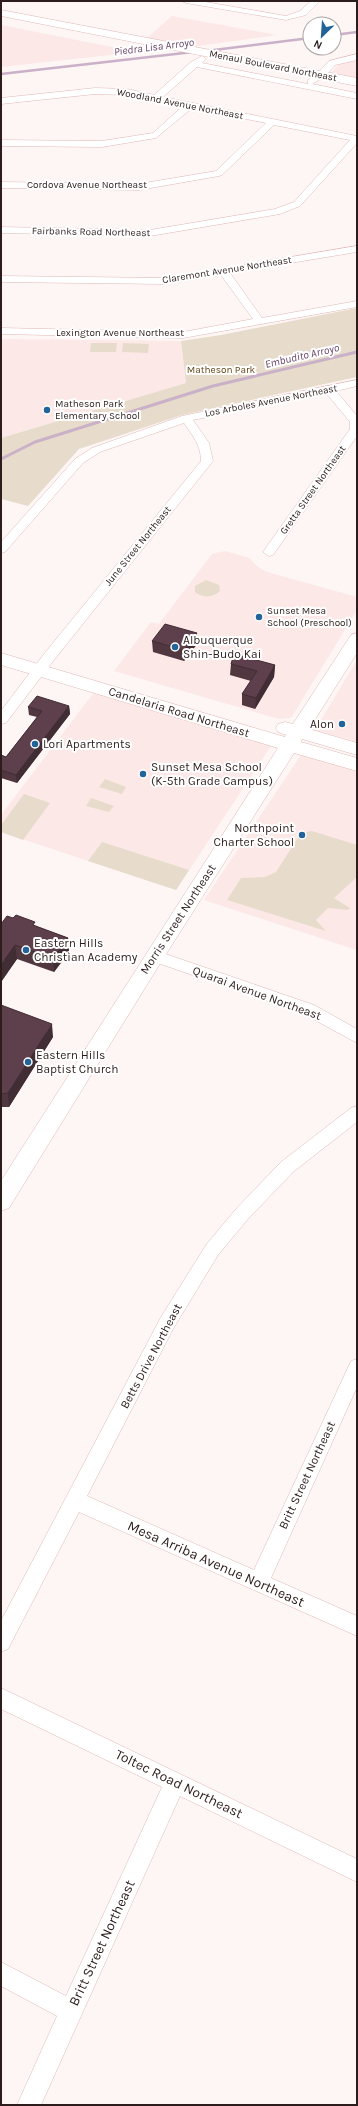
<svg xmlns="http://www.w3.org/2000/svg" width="358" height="2106" font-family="Karla,sans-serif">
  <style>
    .built { fill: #fce8e6 }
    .green { fill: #e7dccb }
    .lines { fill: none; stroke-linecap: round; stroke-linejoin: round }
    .stream-far1 { stroke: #cab1c8; stroke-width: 2.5 }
    .stream { stroke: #cab1c8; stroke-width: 3 }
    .street-casing { stroke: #e0b9b6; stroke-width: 1 }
    .secondary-casing { stroke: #e0b9b6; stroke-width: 1 }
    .street { fill: #fff; fill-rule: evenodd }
    .secondary { fill: #fff; fill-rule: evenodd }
    .wall { fill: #503740 }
    .shaded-wall { fill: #412d34 }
    .building { fill: #5d404b; stroke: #412d34 }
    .poi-dot { fill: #226499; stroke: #fff; stroke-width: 1.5 }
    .labels { text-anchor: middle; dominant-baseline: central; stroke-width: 4; stroke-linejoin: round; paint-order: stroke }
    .far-street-label { font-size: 10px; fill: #2c1d1c; stroke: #fff }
    .far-park-label { font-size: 10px; fill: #634617; stroke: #fff }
    .far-poi-label { font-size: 10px; fill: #2c1d1c; stroke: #fff; text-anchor: start }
    .far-water-label { font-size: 11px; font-style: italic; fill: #694468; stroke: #fff }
    .poi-label { font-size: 12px; fill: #2c1d1c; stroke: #fff; text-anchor: start }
    .street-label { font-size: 12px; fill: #2c1d1c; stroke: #fff }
    .near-street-label { font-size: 14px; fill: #2c1d1c; stroke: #fff }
  </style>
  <rect width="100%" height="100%" fill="#fef5f5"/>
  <!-- built -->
  <path class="built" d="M 172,16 L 277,35 L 190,47 L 146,39 Z
    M 1,25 L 127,50 L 119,54 L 1,67 Z
    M 357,61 L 357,79 L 330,74 L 340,63 Z
    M 1,339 L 181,341 L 186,383 L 1,438 Z
    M 225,551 L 249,558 L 258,567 L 267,572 L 357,597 L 357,610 L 291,718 L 279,719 L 114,671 L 151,622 L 159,624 L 212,554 Z
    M 357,660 L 357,742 L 315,730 Z
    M 95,691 L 273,743 L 176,890 L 1,832 L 1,815 Z
    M 301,755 L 357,771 L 357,950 L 204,900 Z"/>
  <!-- green -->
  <path class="green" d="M 357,308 L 357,377 L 182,415 L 79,449 L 28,506 L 1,499 L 1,438 L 186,383 L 181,341 L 221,335 Z
    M 91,343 L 117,343 L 116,352 L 90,352 Z
    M 123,343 L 149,344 L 148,353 L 122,352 Z
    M 206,580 L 219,585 L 220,591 C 213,598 202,598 195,592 L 195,586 Z
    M 105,779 L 126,787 L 122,794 L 99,787 Z
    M 24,794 L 50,803 L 23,840 L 1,832 L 1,825 Z
    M 91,798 L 114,806 L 109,812 L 86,806 Z
    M 312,831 L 357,845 L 357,877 L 334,898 L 350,908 L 348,910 L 328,908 L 316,920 L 326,931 L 227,900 L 241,878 L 265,877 L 276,872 L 301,833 Z
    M 102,842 L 189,870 L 176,890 L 88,861 Z"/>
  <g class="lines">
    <!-- stream-far1 -->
    <path class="stream-far1" d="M 334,35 L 357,32
      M 206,51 L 310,38
      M 1,74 L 193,52"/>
    <!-- stream -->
    <path class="stream" d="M 1,459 L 35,442 L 213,386 L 357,352"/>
    <defs>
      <path id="street" d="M 182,1 L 200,1 L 286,16 L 300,11 L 311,1 L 320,1 L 306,15 L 286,20 L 186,3 Z
        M 357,54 L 357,60 L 335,65 L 324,77 L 312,84 L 357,93 L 357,99 L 197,67 L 163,97 L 357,136 L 357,143 L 300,206 L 280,214 L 150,236 L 1,233 L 1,227 L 150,230 L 275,209 L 294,202 L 350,140 L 274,125 L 222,175 L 219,176 L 139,190 L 1,188 L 1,182 L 139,184 L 216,171 L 266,123 L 192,108 L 156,138 L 102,147 L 1,146 L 1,140 L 102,141 L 153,133 L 183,106 L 127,95 L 95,94 L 1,104 L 1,98 L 95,88 L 127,89 L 154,95 L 191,62 L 202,56 L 206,59 L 202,63 L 308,84 L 308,80 L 318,73 L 329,61 Z
        M 357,246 L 357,252 L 230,273 L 262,318 L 357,301 L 357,307 L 183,338 L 1,334 L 1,328 L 183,332 L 253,319 L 221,275 L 165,284 L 1,282 L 1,276 L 165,278 Z
        M 357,380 L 357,386 L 336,391 L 357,416 L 357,436 L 273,555 L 269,556 L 263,552 L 350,429 L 350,422 L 326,393 L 193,420 L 209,443 L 213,461 L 54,660 L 6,723 L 1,724 L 1,711 L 44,654 L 201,461 C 201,445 192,435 184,423 L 100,452 L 83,463 L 5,552 L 1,553 L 1,542 L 75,459 L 92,448 L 182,416 Z
        M 154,950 L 314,1005 L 357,1029 L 357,1043 L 302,1013 L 149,960 L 146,956 L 149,952 Z
        M 357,1106 L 357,1122 L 293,1172 L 248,1219 L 218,1255 L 173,1329 L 87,1496 L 254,1570 L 351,1361 L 357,1359 L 357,1387 L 271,1578 L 357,1616 L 357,1636 L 79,1512 L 8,1649 L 1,1652 L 1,1621 L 161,1317 L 206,1245 L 236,1209 L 281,1162 L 351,1108 Z
        M 1,1688 L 357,1859 L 357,1882 L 180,1796 L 41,2105 L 17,2105 L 57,2016 L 1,1986 L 1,1962 L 66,1996 L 162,1787 L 1,1709 Z"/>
      <path id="secondary" d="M 1,10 L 357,78 L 357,86 L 1,16 Z
        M 357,633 L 357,653 L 309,729 L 357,743 L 357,755 L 302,739 L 301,742 L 357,758 L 357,771 L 294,753 L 161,962 L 9,1208 L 1,1211 L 1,1181 L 278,748 L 1,665 L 1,653 L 285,737 L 286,735 L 278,732 L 276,728 L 278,724 L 285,722 L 293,724 L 351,635 Z"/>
    </defs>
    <!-- street casing -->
    <use href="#street" class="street-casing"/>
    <!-- secondary casing -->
    <use href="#secondary" class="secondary-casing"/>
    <!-- street -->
    <use href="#street" class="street"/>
    <!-- secondary -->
    <use href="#secondary" class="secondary"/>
  </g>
  <!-- wall -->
  <path class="wall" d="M 152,641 L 197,644 L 184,661 L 153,652 Z
    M 231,664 L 275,665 L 274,677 L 255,709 L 242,705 L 242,694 L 251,681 L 230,675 Z
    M 69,706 L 70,714 L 17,783 L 1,778 L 1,755 L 6,757 L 37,717 L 29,715 L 28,707 Z
    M 13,918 L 68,938 L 69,952 L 54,972 L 17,959 L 1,982 Z
    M 1,1005 L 53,1037 L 9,1107 L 1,1107 Z"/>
  <!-- shaded-wall -->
  <path class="shaded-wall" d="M 197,633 L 197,644 L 184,661 L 184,650 Z
    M 275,665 L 274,677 L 255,709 L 256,698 Z
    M 69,706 L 70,714 L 17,783 L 16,775 Z
    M 68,938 L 69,952 L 54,972 L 53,958 Z
    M 15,945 L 17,959 L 1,982 L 1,965 Z
    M 52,1024 L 53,1037 L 9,1107 L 8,1093 Z"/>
  <!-- building -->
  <path class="building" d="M 165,624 L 197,633 L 184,650 L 152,641 Z
    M 234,654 L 275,665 L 256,698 L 242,694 L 257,671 L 231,664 Z
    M 37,696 L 69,706 L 16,775 L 1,770 L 1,755 L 6,757 L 42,711 L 28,707 Z
    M 16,915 L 35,922 L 33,925 L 68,938 L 53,958 L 15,945 L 1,965 L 1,924 L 7,916 L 13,918 Z
    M 1,1005 L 52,1024 L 8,1093 L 1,1094 Z"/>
  <!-- markers -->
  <g class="poi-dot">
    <circle cx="47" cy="410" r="4"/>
    <circle cx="259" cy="617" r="4"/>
    <circle cx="175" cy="647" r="4"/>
    <circle cx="342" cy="724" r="4"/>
    <circle cx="35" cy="744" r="4"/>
    <circle cx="143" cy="774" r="4"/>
    <circle cx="302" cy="835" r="4"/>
    <circle cx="26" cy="950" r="4"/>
    <circle cx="28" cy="1062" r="4"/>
  </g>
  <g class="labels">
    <!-- far-street labels -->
    <g class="far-street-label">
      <text transform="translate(273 66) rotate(11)">Menaul Boulevard Northeast</text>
      <text transform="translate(180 104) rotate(11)">Woodland Avenue Northeast</text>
      <text x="87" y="185">Cordova Avenue Northeast</text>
      <text transform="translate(91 232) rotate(1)">Fairbanks Road Northeast</text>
      <text transform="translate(227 270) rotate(-9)">Claremont Avenue Northeast</text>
      <text x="120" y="333">Lexington Avenue Northeast</text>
      <text transform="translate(271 401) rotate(-11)">Los Arboles Avenue Northeast</text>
      <text transform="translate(313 490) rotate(-55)">Gretta Street Northeast</text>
      <text transform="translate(138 546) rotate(-51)">June Street Northeast</text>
    </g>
    <!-- far-park labels -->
    <g class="far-park-label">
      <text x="221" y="370">Matheson Park</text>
    </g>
    <!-- far-poi labels -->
    <g class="far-poi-label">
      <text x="55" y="404">Matheson Park<tspan x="55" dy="12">Elementary School</tspan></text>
      <text x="267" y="611">Sunset Mesa<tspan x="267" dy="12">School (Preschool)</tspan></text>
    </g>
    <!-- far-water labels -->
    <g class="far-water-label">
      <text transform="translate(154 47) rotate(-7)">Piedra Lisa Arroyo</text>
      <text transform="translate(302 356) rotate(-13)">Embudito Arroyo</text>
    </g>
    <!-- poi labels -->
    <g class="poi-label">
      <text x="183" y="640">Albuquerque<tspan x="183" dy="14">Shin-Budo Kai</tspan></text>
      <text x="334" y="724" text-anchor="end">Alon</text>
      <text x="43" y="744">Lori Apartments</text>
      <text x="151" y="767">Sunset Mesa School<tspan x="151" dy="14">(K-5th Grade Campus)</tspan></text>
      <text x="294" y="828" text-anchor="end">Northpoint<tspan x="294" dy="14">Charter School</tspan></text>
      <text x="34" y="943">Eastern Hills<tspan x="34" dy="14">Christian Academy</tspan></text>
      <text x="36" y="1055">Eastern Hills<tspan x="36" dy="14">Baptist Church</tspan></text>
    </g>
    <!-- street labels -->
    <g class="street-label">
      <text transform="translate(179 712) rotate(17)">Candelaria Road Northeast</text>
      <text transform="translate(178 919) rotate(-57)">Morris Street Northeast</text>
      <text transform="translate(257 993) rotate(20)">Quarai Avenue Northeast</text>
      <text transform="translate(151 1356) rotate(-62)">Betts Drive Northeast</text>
      <text transform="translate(307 1475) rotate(-65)">Britt Street Northeast</text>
    </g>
    <!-- near-street labels -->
    <g class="near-street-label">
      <text transform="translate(216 1564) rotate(24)">Mesa Arriba Avenue Northeast</text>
      <text transform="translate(179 1784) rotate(26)">Toltec Road Northeast</text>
      <text transform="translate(102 1943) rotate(-65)">Britt Street Northeast</text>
    </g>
  </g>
  <!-- border -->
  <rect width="358" height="2106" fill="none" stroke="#2c1d1c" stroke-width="4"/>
  <!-- north arrow -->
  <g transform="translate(322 36) rotate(205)"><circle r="19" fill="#ffffff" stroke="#aba5a4"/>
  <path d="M0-3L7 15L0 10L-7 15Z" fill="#226499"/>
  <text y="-6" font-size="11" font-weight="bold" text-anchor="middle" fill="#2c1d1c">N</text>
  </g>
</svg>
